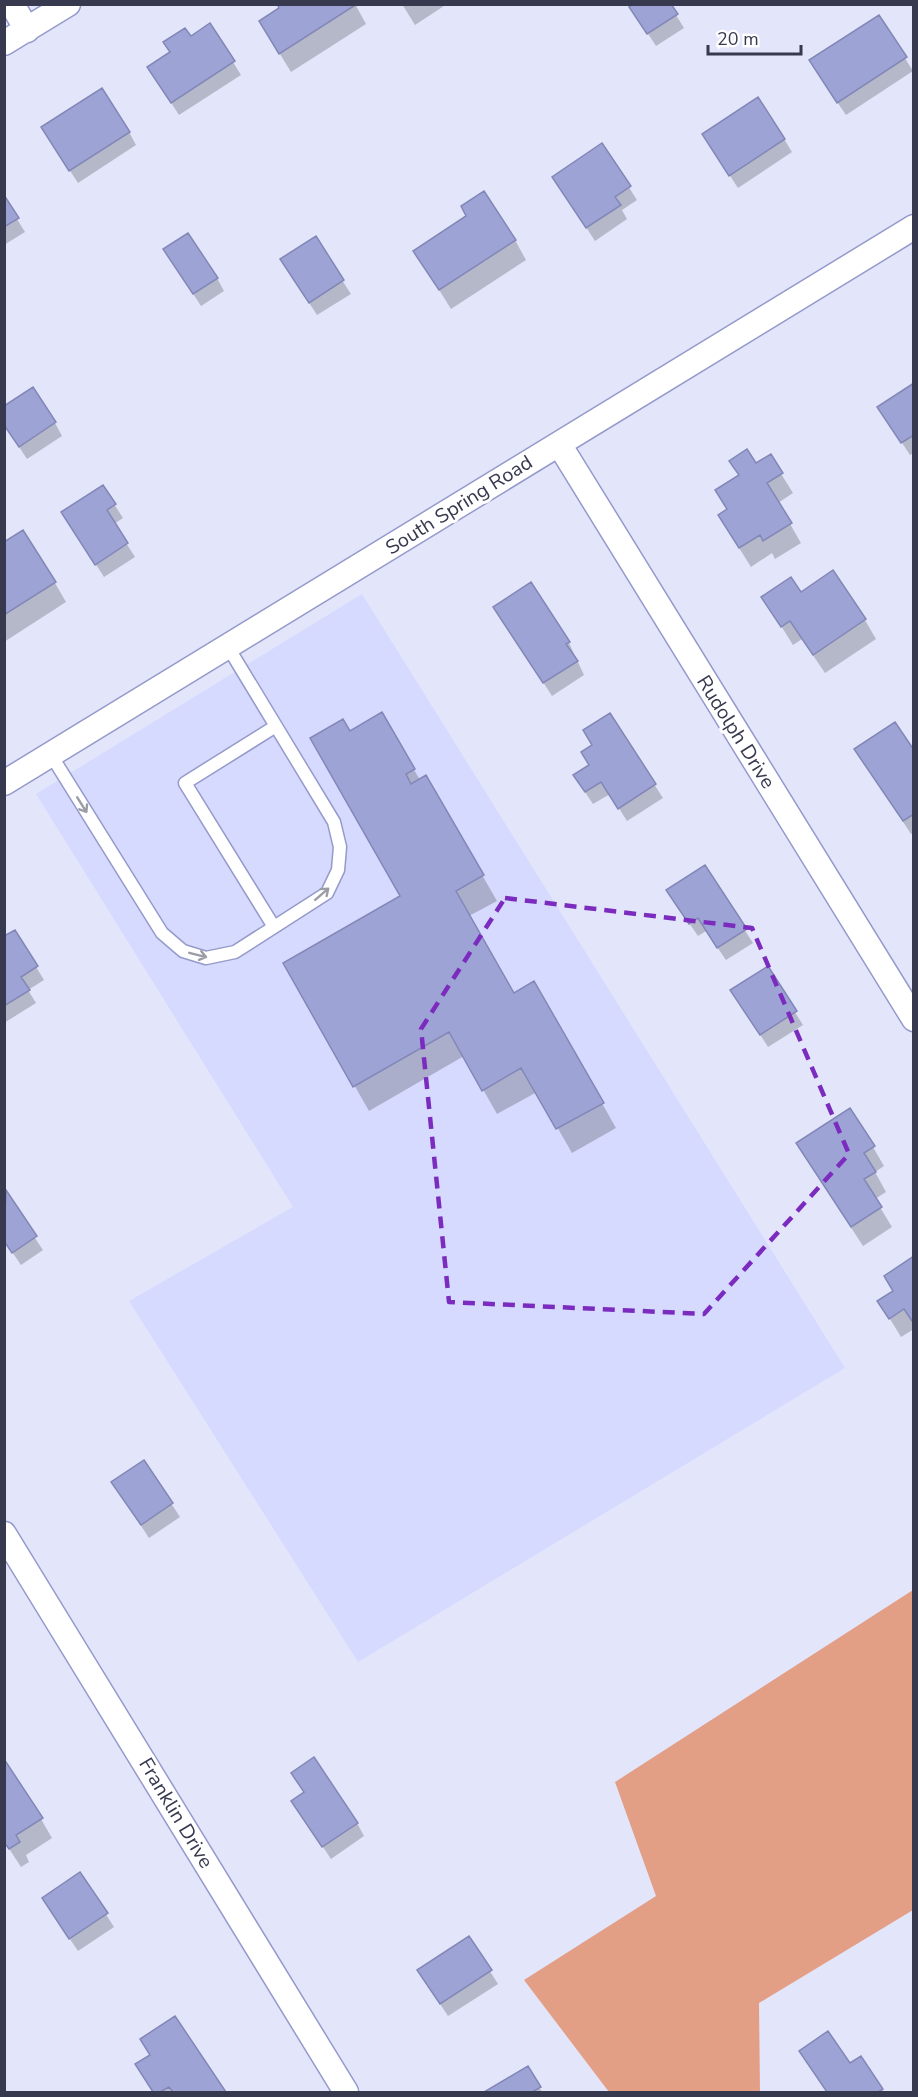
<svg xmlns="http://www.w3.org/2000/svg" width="918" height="2097" font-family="'Nunito Sans',sans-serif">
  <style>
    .built { fill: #d6dafe }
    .forest { fill: #e39e86 }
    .shadow { fill: #0003 }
    .building { fill: #9ea3d5; stroke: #8287b7; stroke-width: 1.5 }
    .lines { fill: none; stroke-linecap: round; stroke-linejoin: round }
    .lane-casing { stroke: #959acb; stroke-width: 15 }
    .street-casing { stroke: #959acb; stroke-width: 27 }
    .lane { stroke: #fff; stroke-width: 12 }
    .street { stroke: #fff; stroke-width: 24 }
    .oneway { stroke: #9b9ca6 }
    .marked { fill: none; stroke: #7b2cbf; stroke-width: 4.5; stroke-dasharray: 12 8; stroke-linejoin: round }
    .labels { text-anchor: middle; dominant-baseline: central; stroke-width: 6; stroke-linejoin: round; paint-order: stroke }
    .street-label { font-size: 20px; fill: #37394e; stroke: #fff }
  </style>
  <rect width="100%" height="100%" fill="#e3e6fb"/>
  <!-- built -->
  <path class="built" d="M 362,594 L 845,1368 L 358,1662 L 129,1301 L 293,1207 L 36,794 Z"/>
  <!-- forest -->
  <path class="forest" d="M 913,1590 L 913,1910 L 759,2003 L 760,2092 L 609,2092 L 524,1980 L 656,1896 L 615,1782 Z"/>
  <!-- shadow -->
  <path class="shadow" d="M 355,4 L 366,24 L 291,72 L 272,41 Z
    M 402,4 L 447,4 L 415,25 Z
    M 676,15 L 684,28 L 656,46 L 639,20 Z
    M 879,17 L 913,71 L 846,115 L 818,74 Z
    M 210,25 L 241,75 L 179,115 L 157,81 L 191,38 Z
    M 129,132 L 136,145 L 78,183 L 50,140 Z
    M 784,139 L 792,152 L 738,188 L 711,147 Z
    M 602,145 L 637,200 L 622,210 L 627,219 L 595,241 L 554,178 Z
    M 4,198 L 25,232 L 4,245 Z
    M 315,238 L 351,294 L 317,315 L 289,272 Z
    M 515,240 L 526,260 L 451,309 L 415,251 Z
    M 173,263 L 217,278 L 224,291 L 201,306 Z
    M 914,385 L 914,453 L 910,455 L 887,420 Z
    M 55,423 L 62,436 L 27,459 L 4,424 Z
    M 770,456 L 793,493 L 778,503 L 801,543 L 775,559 L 772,553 L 751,567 L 731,535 L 728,511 L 755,466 Z
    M 103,487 L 123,518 L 114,524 L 135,557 L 104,577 L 71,526 Z
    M 4,544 L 55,583 L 66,602 L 4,642 Z
    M 801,594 L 865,620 L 876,639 L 825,673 L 802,639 L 793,645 L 763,597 Z
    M 503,620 L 569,643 L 584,675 L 552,696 Z
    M 382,714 L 420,780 L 426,777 L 497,901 L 469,916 L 514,994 L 534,983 L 616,1128 L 572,1153 L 537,1092 L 497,1114 L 464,1056 L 369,1111 L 285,964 L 402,897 L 350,733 Z
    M 610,715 L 663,798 L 627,821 L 610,794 L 593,804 L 583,789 L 591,766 L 594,746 Z
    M 914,753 L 914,832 L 911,834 L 864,762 Z
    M 704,867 L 753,943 L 726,960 L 706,931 L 698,936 L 676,904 Z
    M 15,932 L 44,980 L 28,990 L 36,1003 L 4,1023 L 4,938 Z
    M 767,968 L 803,1025 L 768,1047 L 740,1003 Z
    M 873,1147 L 884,1166 L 875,1172 L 886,1192 L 875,1199 L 892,1227 L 863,1246 L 809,1163 Z
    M 4,1192 L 43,1250 L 21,1265 L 4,1240 Z
    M 914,1258 L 914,1329 L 901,1337 L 879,1301 L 894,1292 Z
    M 144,1462 L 180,1517 L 149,1538 L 121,1495 Z
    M 293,1802 L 357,1823 L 364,1836 L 331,1859 Z
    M 41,1819 L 52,1838 L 26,1855 L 29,1862 L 21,1867 L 4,1841 Z
    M 80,1874 L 114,1927 L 78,1951 L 51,1911 Z
    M 469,1938 L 498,1984 L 448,2016 L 427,1984 Z
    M 174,2018 L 224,2092 L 154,2092 L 148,2084 L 151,2056 Z
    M 861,2058 L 884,2092 L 828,2092 L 809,2064 L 849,2065 Z
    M 527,2068 L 542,2092 L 487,2092 Z"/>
  <!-- building -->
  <path class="building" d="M 277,4 L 357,4 L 279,54 L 259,21 L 279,8 Z
    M 633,4 L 671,4 L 678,14 L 647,34 L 629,7 Z
    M 879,15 L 907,57 L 837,103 L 809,60 Z
    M 210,23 L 235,61 L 171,103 L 147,67 L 170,52 L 163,42 L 185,28 L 191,36 Z
    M 102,88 L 130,132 L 69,171 L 41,127 Z
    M 758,97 L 785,139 L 729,176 L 702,134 Z
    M 602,143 L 631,186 L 615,197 L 621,205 L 586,228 L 552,177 Z
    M 484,191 L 516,240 L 439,290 L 413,251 L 466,216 L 461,206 Z
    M 4,195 L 19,218 L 4,227 Z
    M 188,233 L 218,278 L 193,294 L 163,249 Z
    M 316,236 L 344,280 L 309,303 L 280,259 Z
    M 914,383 L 914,435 L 901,443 L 877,407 Z
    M 33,387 L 56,422 L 19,447 L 4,425 L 4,406 Z
    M 747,449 L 756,463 L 771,454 L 783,473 L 767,483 L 792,523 L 763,541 L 760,535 L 739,548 L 718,515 L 727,509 L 715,490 L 739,475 L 729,461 Z
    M 103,485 L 116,504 L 107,510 L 128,543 L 95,565 L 61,512 Z
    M 23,530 L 56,582 L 4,615 L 4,542 Z
    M 833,570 L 866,619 L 813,655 L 790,621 L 781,627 L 761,597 L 791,577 L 801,592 Z
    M 531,582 L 570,642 L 566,644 L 578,661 L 543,683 L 493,607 Z
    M 382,712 L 415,769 L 406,774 L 411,784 L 426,775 L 484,875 L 456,891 L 514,993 L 534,981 L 604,1103 L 556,1129 L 521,1068 L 482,1091 L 449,1032 L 353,1087 L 283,963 L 400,896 L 310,738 L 343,719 L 350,731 Z
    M 610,713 L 656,784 L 618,809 L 601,782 L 585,792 L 573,775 L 589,765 L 581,752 L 592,745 L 583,730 Z
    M 895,722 L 914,750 L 914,814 L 903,821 L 854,749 Z
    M 705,865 L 747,929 L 717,948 L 698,918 L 689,924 L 666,890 Z
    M 15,930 L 38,966 L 21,977 L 30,990 L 4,1006 L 4,936 Z
    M 768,966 L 797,1011 L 760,1035 L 730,990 Z
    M 850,1108 L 875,1146 L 864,1153 L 876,1172 L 864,1179 L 882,1207 L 851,1227 L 796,1143 Z
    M 6,1190 L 37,1236 L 12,1253 L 4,1241 Z
    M 914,1256 L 914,1324 L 904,1309 L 889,1319 L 877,1301 L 893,1291 L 884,1276 Z
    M 144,1460 L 173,1503 L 141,1525 L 111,1482 Z
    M 314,1757 L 358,1823 L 322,1847 L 291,1801 L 304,1792 L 291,1773 Z
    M 4,1759 L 43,1818 L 16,1835 L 20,1842 L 9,1849 L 4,1842 Z
    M 80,1872 L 108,1913 L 69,1939 L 42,1898 Z
    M 469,1936 L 492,1970 L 440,2004 L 417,1970 Z
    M 175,2016 L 226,2092 L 173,2092 L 169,2087 L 160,2092 L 153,2092 L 135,2064 L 150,2055 L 140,2039 Z
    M 828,2031 L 850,2063 L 861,2056 L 883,2089 L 878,2092 L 827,2092 L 799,2051 Z
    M 528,2066 L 541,2087 L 532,2092 L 484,2092 Z"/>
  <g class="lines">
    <defs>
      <path id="lane" d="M 51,755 L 162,933 L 183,951 L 206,958 L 235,952 L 327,893 L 338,870 L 340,847 L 334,822 L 228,647
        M 274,927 L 185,783 L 276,726"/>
      <path id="street" d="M 12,4 L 27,30
        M 4,43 L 68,4
        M 559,444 L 914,1019
        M 4,783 L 914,227
        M 4,1534 L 346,2092"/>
    </defs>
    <!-- lane casing -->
    <use href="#lane" class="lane-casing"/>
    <!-- street casing -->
    <use href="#street" class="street-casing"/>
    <!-- lane -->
    <use href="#lane" class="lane"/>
    <!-- street -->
    <use href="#street" class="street"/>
  </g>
  <!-- one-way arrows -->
  <defs><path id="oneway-shaft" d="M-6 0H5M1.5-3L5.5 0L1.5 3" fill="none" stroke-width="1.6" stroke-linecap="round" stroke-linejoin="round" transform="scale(1.5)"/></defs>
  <g class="oneway">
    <use href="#oneway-shaft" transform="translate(82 805) rotate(58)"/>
    <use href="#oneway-shaft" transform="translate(322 894) rotate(-41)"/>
    <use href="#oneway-shaft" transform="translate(198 955) rotate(14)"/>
  </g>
  <!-- marked area -->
  <path class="marked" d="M 505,898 L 752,928 L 849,1154 L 704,1314 L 449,1302 L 421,1029 Z"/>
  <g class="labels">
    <!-- street labels -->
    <g class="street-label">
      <text transform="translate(459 505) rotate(-32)">South Spring Road</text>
      <text transform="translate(736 732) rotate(58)">Rudolph Drive</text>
      <text transform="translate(176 1813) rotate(59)">Franklin Drive</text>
    </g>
  </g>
  <!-- border -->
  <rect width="918" height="2097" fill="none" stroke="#37394e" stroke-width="12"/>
  <!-- scale -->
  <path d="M708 45v9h93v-9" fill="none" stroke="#37394e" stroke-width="3"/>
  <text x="717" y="45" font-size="18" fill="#37394e" stroke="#ffffff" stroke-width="4.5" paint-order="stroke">20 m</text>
</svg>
